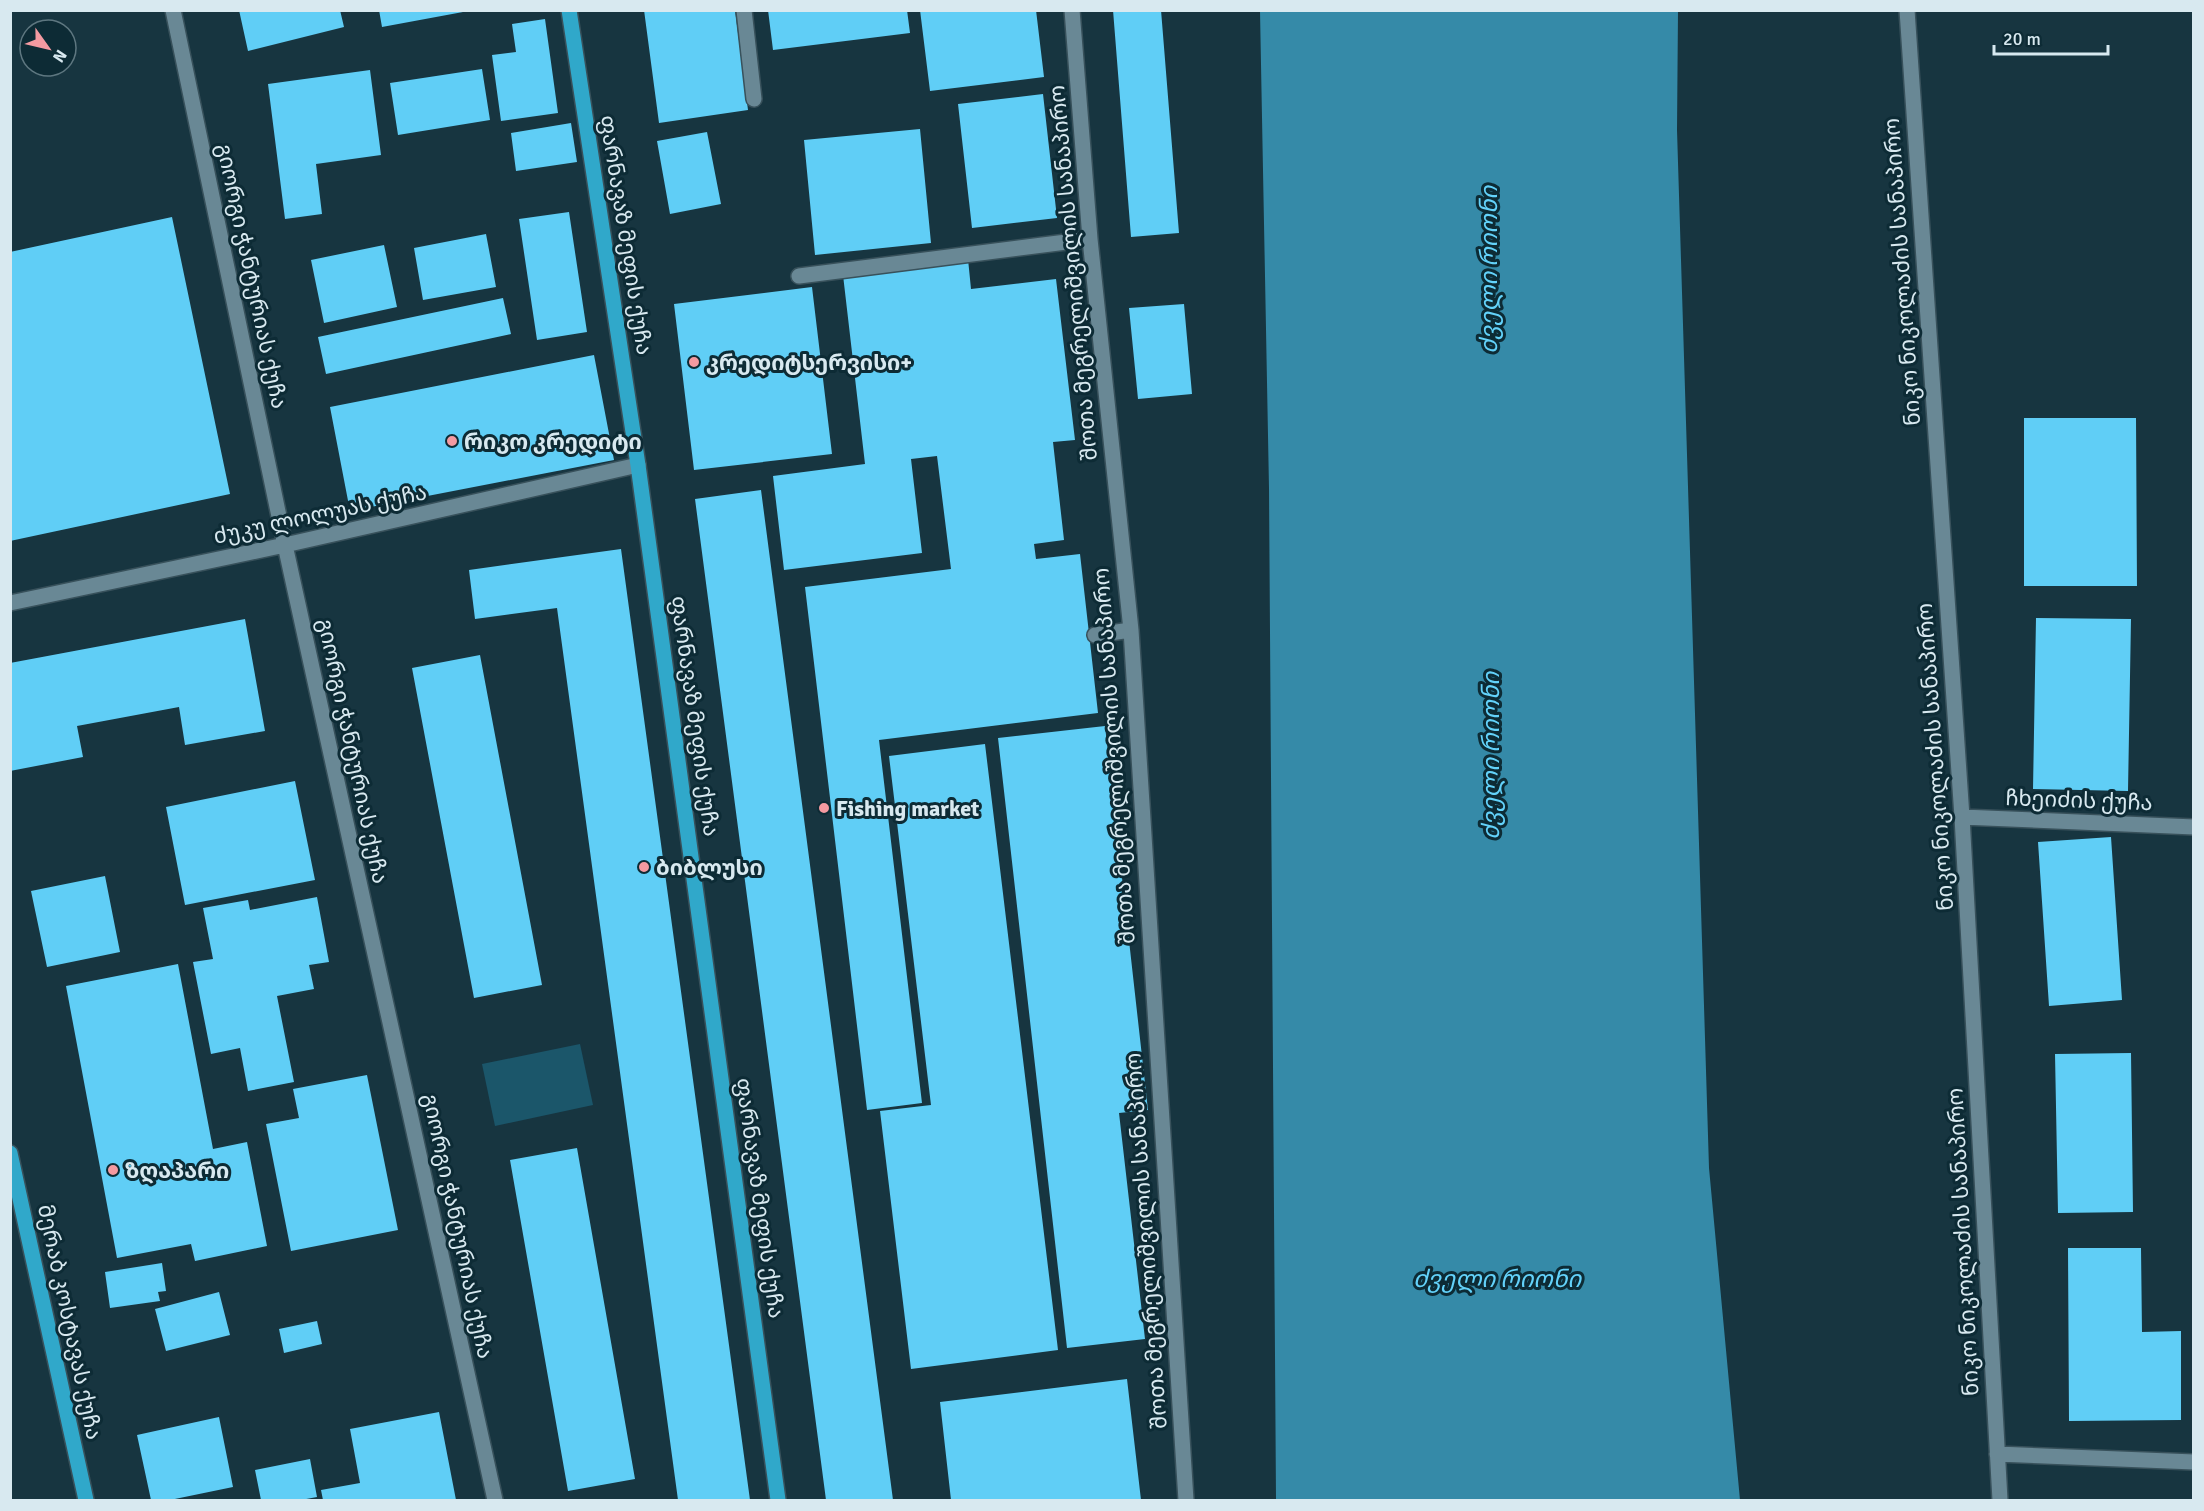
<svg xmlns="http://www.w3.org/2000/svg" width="2204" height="1511" font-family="Signika,'Noto Sans Georgian',sans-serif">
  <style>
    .green { fill: #1b566a }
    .water { fill: #358aa8 }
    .building { fill: #60cef6 }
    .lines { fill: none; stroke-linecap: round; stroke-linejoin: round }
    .minor-casing { stroke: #38515b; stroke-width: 18 }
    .major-casing { stroke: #38515b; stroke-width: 18 }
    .minor { stroke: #698895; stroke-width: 15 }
    .major { stroke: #30a8ca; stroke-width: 15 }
    .poi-dot { fill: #f49aa1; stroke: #0d2b35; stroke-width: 2 }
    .labels { text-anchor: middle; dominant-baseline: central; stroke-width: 6; stroke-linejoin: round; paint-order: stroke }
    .street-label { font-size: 22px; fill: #d8e9f0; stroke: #0d2b35 }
    .poi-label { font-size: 22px; font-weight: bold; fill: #d8e9f0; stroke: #0d2b35; text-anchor: start }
    .water-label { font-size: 24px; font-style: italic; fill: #63d2fa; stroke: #0d2b35 }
  </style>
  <rect width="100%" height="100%" fill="#173540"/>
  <!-- green -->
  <path class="green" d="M 580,1044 L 593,1105 L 495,1126 L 482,1064 Z"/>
  <!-- water -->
  <path class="water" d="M 1260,11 L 1678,11 L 1677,130 L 1709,1168 L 1740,1500 L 1276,1500 L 1269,488 Z"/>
  <!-- building -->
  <path class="building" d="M 239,10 L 340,10 L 344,27 L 248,51 Z
    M 379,10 L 463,10 L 463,12 L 382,27 Z
    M 644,10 L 735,10 L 748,110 L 659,123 Z
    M 768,10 L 907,10 L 910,33 L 773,50 Z
    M 920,10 L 1036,10 L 1044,77 L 930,91 Z
    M 1113,10 L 1161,10 L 1179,233 L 1131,237 Z
    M 545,19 L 558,113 L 501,121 L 492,55 L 516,52 L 512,24 Z
    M 482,69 L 490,120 L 398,135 L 390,83 Z
    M 370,70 L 381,155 L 316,164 L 322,214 L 285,219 L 268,84 Z
    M 1043,94 L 1057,218 L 972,228 L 958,104 Z
    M 571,123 L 577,162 L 516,171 L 511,133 Z
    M 920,129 L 931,243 L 815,255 L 804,140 Z
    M 707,132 L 721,204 L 670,214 L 657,141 Z
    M 569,212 L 587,332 L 537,340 L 519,219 Z
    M 172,217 L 230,494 L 10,541 L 10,252 Z
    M 486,234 L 496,287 L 423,300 L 414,248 Z
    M 384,245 L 397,307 L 324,323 L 311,260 Z
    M 968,259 L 971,289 L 1056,279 L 1075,440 L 1053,442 L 1064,540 L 1034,544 L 1036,559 L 1080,554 L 1098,713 L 879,740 L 922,1103 L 867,1110 L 805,587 L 951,569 L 937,456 L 911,459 L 922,553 L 784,570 L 773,476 L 865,464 L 843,275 Z
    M 812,287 L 832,454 L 694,470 L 674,304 Z
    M 503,298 L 511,334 L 326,374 L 318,337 Z
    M 1184,304 L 1192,394 L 1138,399 L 1129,308 Z
    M 594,355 L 614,460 L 350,511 L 330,407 Z
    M 2024,418 L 2136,418 L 2137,586 L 2024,586 Z
    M 761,490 L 893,1500 L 826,1500 L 695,499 Z
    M 621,549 L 750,1500 L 678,1500 L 557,608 L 475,619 L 469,570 Z
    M 2036,618 L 2131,619 L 2128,791 L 2033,789 Z
    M 245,619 L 265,731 L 185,745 L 179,707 L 77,726 L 83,757 L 10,771 L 10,663 Z
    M 480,655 L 542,985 L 474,998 L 412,668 Z
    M 1105,726 L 1148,1110 L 1119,1113 L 1145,1339 L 1067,1348 L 998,738 Z
    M 985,744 L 1058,1350 L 911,1369 L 880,1111 L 931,1105 L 889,756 Z
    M 295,781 L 315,880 L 185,905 L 166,807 Z
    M 2111,837 L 2122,1000 L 2049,1006 L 2038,842 Z
    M 105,876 L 120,952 L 47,967 L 31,891 Z
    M 317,897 L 329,962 L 309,965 L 314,989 L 277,996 L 294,1082 L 248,1091 L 240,1048 L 211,1054 L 193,962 L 213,959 L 203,908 L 248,900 L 250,910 Z
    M 178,964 L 213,1149 L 247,1142 L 267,1246 L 195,1261 L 191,1244 L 117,1258 L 66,986 Z
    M 2131,1053 L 2133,1212 L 2058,1213 L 2055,1054 Z
    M 367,1075 L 398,1230 L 291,1251 L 266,1124 L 299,1118 L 293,1089 Z
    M 577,1148 L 635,1479 L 568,1491 L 510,1160 Z
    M 2068,1248 L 2141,1248 L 2142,1332 L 2181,1331 L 2181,1420 L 2069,1421 Z
    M 162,1263 L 166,1291 L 158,1292 L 160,1301 L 110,1308 L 105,1272 Z
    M 219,1292 L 230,1335 L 166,1351 L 155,1309 Z
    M 317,1321 L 322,1344 L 284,1353 L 279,1329 Z
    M 1127,1379 L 1141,1500 L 951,1500 L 940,1402 Z
    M 439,1412 L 456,1500 L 323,1500 L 321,1490 L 360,1483 L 350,1429 Z
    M 219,1417 L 233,1487 L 170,1500 L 151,1500 L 137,1435 Z
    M 310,1459 L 317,1497 L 301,1500 L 261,1500 L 255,1470 Z"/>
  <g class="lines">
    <defs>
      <path id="minor" d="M 173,10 L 285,545 L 495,1500
        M 744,10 L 754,99
        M 1072,10 L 1090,239 L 1131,630 L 1186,1500
        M 1907,10 L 1962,817 L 2000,1500
        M 799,276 L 1090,239
        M 10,603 L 285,545 L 638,465
        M 1095,635 L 1131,630
        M 1962,817 L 2194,827
        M 1997,1454 L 2194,1462"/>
      <path id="major" d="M 569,10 L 638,465 L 778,1500
        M 10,1153 L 86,1500"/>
    </defs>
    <!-- minor casing -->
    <use href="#minor" class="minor-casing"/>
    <!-- major casing -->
    <use href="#major" class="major-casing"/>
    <!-- minor -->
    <use href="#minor" class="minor"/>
    <!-- major -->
    <use href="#major" class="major"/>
  </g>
  <!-- markers -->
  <g class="poi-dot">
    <circle cx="694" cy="362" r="6"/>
    <circle cx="452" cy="441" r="6"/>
    <circle cx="824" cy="808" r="6"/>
    <circle cx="644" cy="867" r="6"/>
    <circle cx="113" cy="1170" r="6"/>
  </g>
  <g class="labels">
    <!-- street labels -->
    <g class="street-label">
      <text transform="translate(626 235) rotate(81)">ფარნავაზ მეფის ქუჩა</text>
      <text transform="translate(1902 272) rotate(-94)">ნიკო ნიკოლაძის სანაპირო</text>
      <text transform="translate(1073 273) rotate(-95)">შოთა მეგრელიშვილის სანაპირო</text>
      <text transform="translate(252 276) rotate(78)">გიორგი ჭანტურიას ქუჩა</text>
      <text transform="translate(320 514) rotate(-12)">ძუკუ ლოლუას ქუჩა</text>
      <text transform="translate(695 716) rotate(82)">ფარნავაზ მეფის ქუჩა</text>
      <text transform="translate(353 751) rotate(78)">გიორგი ჭანტურიას ქუჩა</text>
      <text transform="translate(1114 756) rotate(-94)">შოთა მეგრელიშვილის სანაპირო</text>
      <text transform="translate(1935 757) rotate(-94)">ნიკო ნიკოლაძის სანაპირო</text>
      <text transform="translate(2079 800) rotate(2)">ჩხეიძის ქუჩა</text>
      <text transform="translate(760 1198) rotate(82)">ფარნავაზ მეფის ქუჩა</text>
      <text transform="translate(458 1226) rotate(78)">გიორგი ჭანტურიას ქუჩა</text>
      <text transform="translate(1146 1241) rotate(-94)">შოთა მეგრელიშვილის სანაპირო</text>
      <text transform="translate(1963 1242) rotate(-93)">ნიკო ნიკოლაძის სანაპირო</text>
      <text transform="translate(70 1322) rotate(78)">მერაბ კოსტავას ქუჩა</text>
    </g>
    <!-- poi labels -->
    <g class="poi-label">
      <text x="706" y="362">კრედიტსერვისი+</text>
      <text x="464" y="441">რიკო კრედიტი</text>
      <text x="836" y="808">Fishing market</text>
      <text x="656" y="867">ბიბლუსი</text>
      <text x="125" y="1170">ზღაპარი</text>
    </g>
    <!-- water labels -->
    <g class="water-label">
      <text transform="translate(1489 270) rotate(-90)">ძველი რიონი</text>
      <text transform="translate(1491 756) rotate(-90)">ძველი რიონი</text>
      <text x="1497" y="1279">ძველი რიონი</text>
    </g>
  </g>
  <!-- border -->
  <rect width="2204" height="1511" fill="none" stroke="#d8e9f0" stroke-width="24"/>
  <!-- north arrow -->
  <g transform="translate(48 48) rotate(124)"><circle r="28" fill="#0d2b35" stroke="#5e7780" stroke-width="1.5"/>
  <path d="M0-4.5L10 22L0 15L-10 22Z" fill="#f49aa1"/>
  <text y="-9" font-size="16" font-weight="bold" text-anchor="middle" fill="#d8e9f0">N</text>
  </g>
  <!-- scale -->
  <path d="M1994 45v9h114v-9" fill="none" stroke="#d8e9f0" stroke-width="3"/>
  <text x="2003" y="45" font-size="18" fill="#d8e9f0" stroke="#0d2b35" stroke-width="4.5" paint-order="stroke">20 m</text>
</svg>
